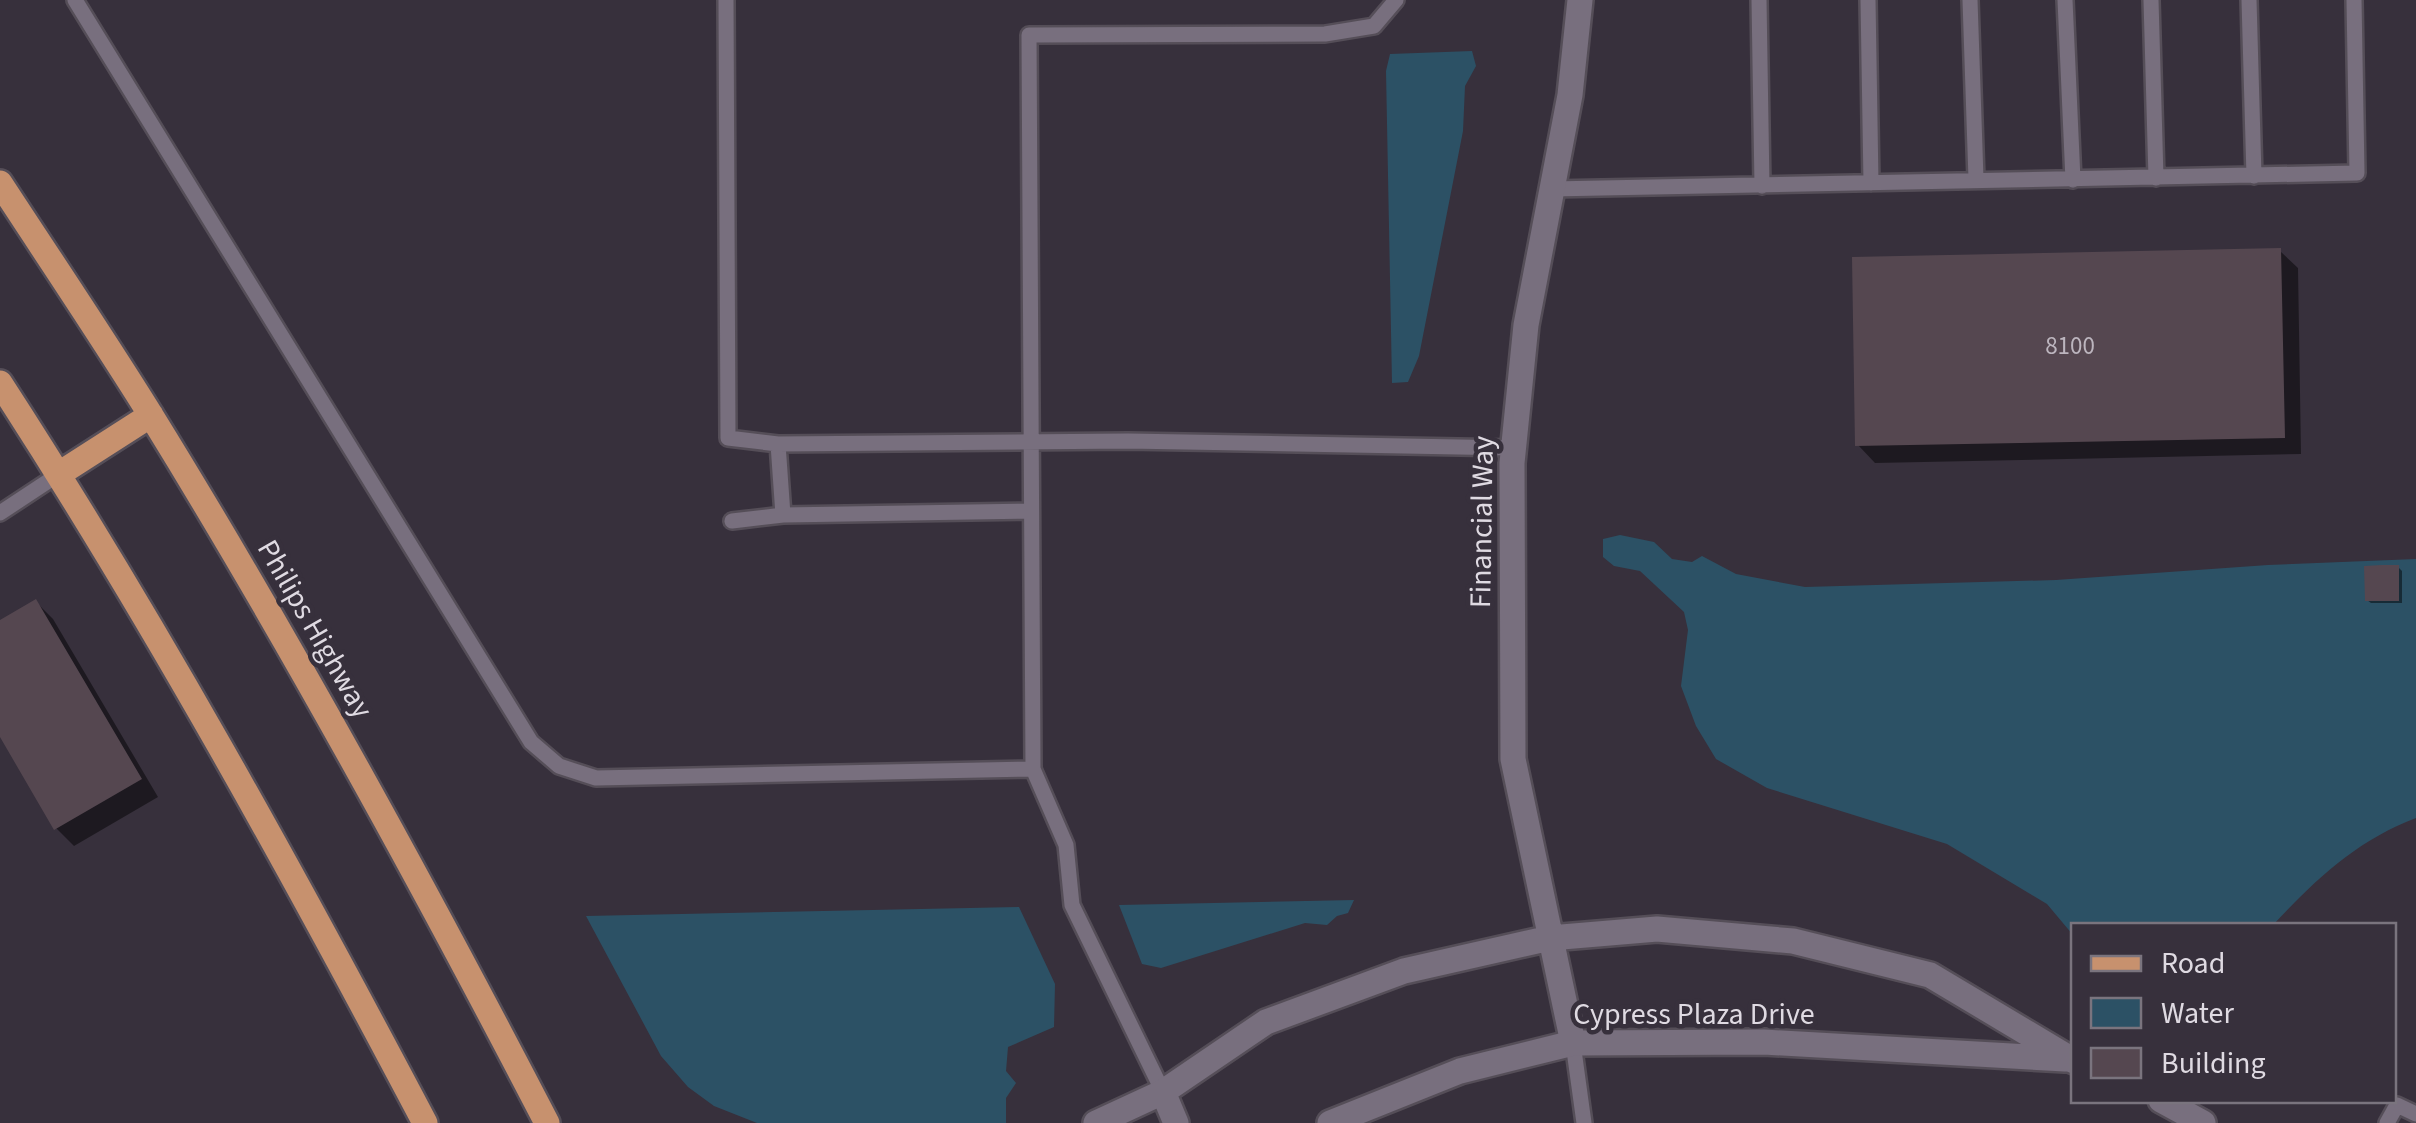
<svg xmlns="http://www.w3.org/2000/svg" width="2416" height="1123" font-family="'Source Sans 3',sans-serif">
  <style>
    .water { fill: #2c5165 }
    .shadow { fill: #0007 }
    .building { fill: #554750 }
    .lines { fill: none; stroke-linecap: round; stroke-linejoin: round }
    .lane-casing { stroke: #554e58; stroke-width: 20 }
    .secondary-casing { stroke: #554e58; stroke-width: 30 }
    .primary-casing { stroke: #554e58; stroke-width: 30 }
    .lane { stroke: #786f7e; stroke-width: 15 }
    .secondary { stroke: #786f7e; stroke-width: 25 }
    .primary { stroke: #c7916e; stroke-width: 25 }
    .labels { text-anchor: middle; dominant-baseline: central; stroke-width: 9; stroke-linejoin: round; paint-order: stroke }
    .number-label { font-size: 25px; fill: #bcb5be }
    .street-label { font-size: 30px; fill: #dfdae2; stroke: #37303c }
  </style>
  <rect width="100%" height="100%" fill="#37303c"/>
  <!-- water -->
  <path class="water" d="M 1472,51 L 1476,66 L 1465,86 L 1463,131 L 1419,356 L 1408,382 L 1392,383 L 1386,71 L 1390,54 Z
    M 1620,535 L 1654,542 L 1672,559 L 1692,562 L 1702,556 L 1736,574 L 1805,587 L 2056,580 L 2268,565 L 2416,559 L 2416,818 C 2356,841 2316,879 2273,925 L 2074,926 L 2073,935 L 2047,904 L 1947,844 L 1767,788 L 1716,759 L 1696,726 L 1681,686 L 1688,630 L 1684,612 L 1640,571 L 1614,566 L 1603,557 L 1603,539 Z
    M 1354,900 L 1348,913 L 1337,916 L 1327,925 L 1305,923 L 1161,968 L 1142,964 L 1119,905 Z
    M 1019,907 L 1055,984 L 1054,1027 L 1008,1047 L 1006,1071 L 1016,1083 L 1006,1098 L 1006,1123 L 757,1123 L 714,1106 L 688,1087 L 661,1056 L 586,916 Z"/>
  <!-- shadow -->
  <path class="shadow" d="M 2280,251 L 2298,268 L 2301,454 L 1875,463 L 1858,445 Z
    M 2398,567 L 2402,571 L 2402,603 L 2371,603 L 2367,600 Z
    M 36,602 L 53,619 L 158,797 L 74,846 L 56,828 L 0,732 L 0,623 Z"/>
  <!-- building -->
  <path class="building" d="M 2281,248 L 2285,438 L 1855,446 L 1852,257 Z
    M 2382,565 L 2399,565 L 2399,601 L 2365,601 L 2364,566 Z
    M 36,599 L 142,779 L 54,830 L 0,737 L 0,620 Z"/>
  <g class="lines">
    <defs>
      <path id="lane" d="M 75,0 L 531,742 L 559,766 L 596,778 L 1033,769
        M 726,0 L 728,438 L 778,444 L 783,515
        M 1759,0 L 1762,186
        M 1868,0 L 1871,183
        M 1970,0 L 1976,179
        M 2065,0 L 2073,180
        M 2151,0 L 2156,178
        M 2249,0 L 2254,176
        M 1551,189 L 2357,173 L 2354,0
        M 778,444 L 1128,441 L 1513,448
        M 0,513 L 59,474
        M 732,521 L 783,515 L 1029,511
        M 1573,1043 L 1584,1123
        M 1163,1092 L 1072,905 L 1066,845 L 1033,769 L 1029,35 L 1325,34 L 1374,26 L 1396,0
        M 2387,1123 L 2397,1105 L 2416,1114"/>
      <path id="secondary" d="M 1573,1043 L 1513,759 L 1512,463 L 1526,325 L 1570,95 L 1580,0
        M 1163,1092 L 1176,1123
        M 2161,1100 L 2203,1123
        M 1096,1123 L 1163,1092 L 1266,1022 L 1404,971 L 1550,938 L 1657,929 L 1793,941 L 1930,975 L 2074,1061
        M 1330,1123 L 1460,1071 L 1573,1043 L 1764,1042 L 2065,1059"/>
      <path id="primary" d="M 0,183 C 51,261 103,338 152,417 C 294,647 423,884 547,1123
        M 0,383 C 155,622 292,871 425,1123
        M 59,474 L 151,415"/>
    </defs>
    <!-- lane casing -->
    <use href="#lane" class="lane-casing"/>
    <!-- secondary casing -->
    <use href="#secondary" class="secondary-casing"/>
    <!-- primary casing -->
    <use href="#primary" class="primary-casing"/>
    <!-- lane -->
    <use href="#lane" class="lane"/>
    <!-- secondary -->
    <use href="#secondary" class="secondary"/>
    <!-- primary -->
    <use href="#primary" class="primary"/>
  </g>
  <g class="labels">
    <!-- number labels -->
    <g class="number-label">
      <text x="2070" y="346">8100</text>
    </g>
    <!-- street labels -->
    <g class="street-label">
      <text transform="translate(1482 522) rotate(-89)">Financial Way</text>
      <text transform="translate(315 629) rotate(60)">Philips Highway</text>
      <text x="1694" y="1014">Cypress Plaza Drive</text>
    </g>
  </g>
  <!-- legend -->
  <rect x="2071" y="923" width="325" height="180" fill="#37303c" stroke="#7a747e" stroke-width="2.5"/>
  <rect x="2091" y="956" width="50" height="15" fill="#c7916e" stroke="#7a747e" stroke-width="2.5"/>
  <text x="2161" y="973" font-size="30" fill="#dfdae2">Road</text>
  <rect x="2091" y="998" width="50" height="30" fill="#2c5165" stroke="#7a747e" stroke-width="2.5"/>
  <text x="2161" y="1023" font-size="30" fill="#dfdae2">Water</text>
  <rect x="2091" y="1048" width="50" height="30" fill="#554750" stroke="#7a747e" stroke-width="2.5"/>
  <text x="2161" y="1073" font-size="30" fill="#dfdae2">Building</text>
</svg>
